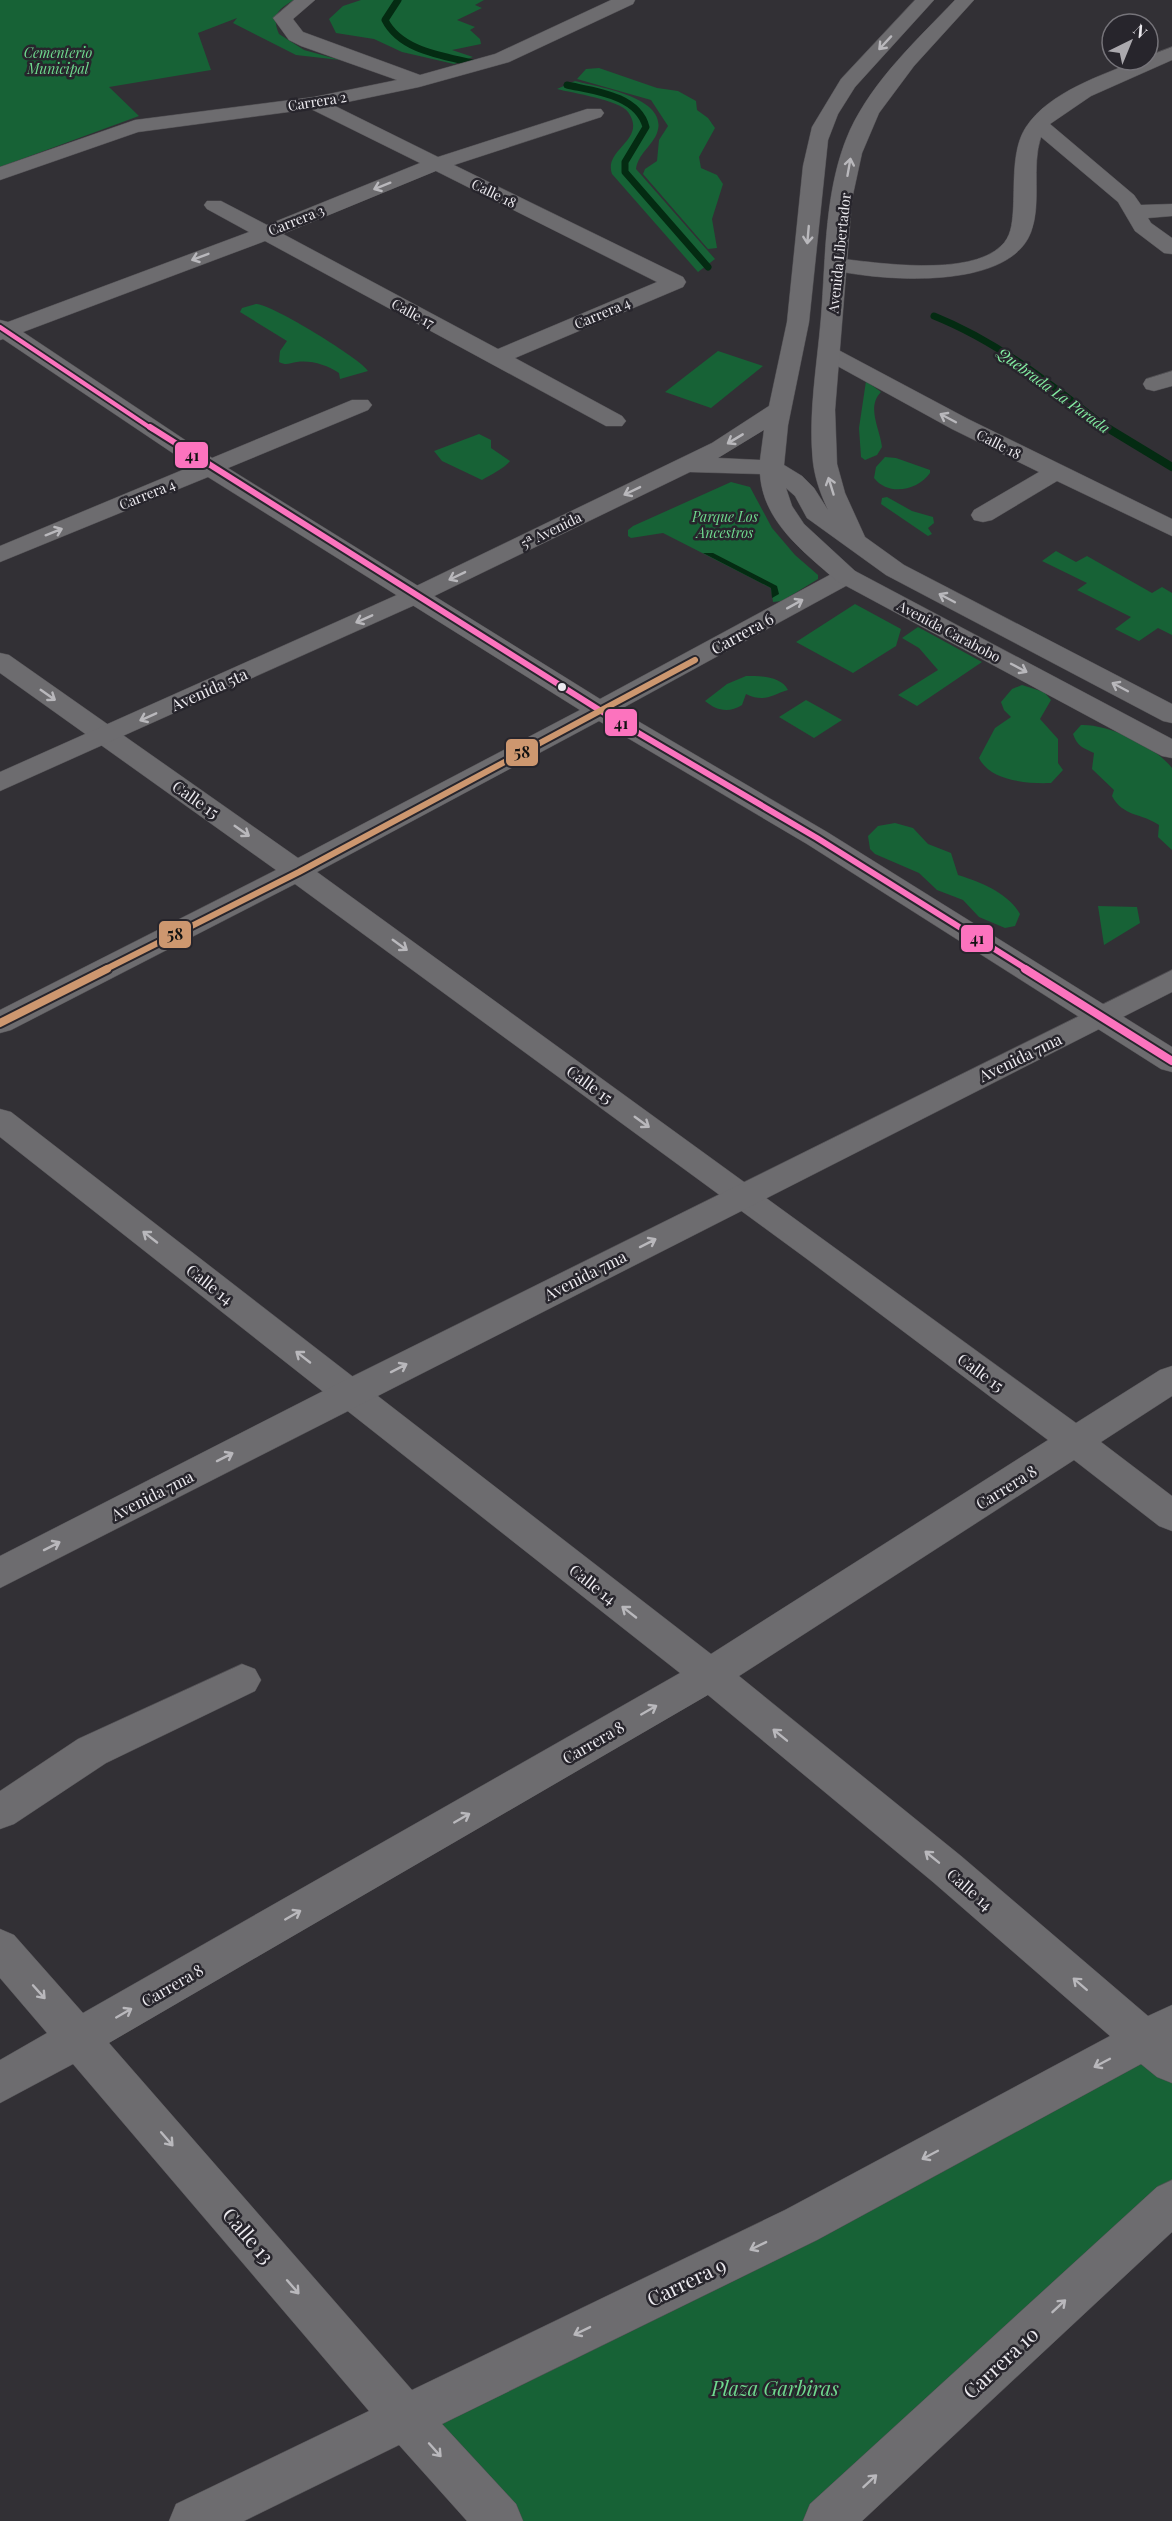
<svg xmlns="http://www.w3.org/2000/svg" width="1172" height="2521" font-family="'Playfair Display',serif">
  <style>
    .green { fill: #176236 }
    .water { fill: #042b12 }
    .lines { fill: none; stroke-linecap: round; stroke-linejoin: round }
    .stream-far1 { stroke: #042b12; stroke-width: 7 }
    .stream { stroke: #042b12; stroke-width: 8 }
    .street-casing { stroke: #514f53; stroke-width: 1 }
    .secondary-casing { stroke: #514f53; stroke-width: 1 }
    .street { fill: #6d6c6f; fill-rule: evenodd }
    .secondary { fill: #6d6c6f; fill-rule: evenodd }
    .bus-1-far2-casing { stroke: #27252c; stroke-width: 8 }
    .bus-1-far1-casing { stroke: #27252c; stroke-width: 10 }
    .bus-1-casing { stroke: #27252c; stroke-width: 12 }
    .bus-2-far1-casing { stroke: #27252c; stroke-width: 10 }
    .bus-2-casing { stroke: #27252c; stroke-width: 12 }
    .bus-1-far2 { stroke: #fc73be; stroke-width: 4.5 }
    .bus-1-far1 { stroke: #fc73be; stroke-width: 6 }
    .bus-1 { stroke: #fc73be; stroke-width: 8 }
    .bus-2-far1 { stroke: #cd976f; stroke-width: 6 }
    .bus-2 { stroke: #cd976f; stroke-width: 8 }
    .oneway { stroke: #b9b8bc }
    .bus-dot { fill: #eceaef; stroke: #27252c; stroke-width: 2 }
    .labels { text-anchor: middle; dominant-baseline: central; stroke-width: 5; stroke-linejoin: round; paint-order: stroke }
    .far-park-label { font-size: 14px; font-style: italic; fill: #6fd98e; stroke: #27252c }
    .far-street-label { font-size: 14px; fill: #eceaef; stroke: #27252c }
    .far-water-label { font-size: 15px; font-style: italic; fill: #84efa3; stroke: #27252c }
    .street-label { font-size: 16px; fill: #eceaef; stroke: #27252c }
    .near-street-label { font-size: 20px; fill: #eceaef; stroke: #27252c }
    .near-park-label { font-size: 20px; font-style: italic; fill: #6fd98e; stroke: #27252c }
    .line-badge { stroke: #27252c; stroke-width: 2 }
    .pale-badge-label { font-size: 16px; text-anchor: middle; font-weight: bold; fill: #111 }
  </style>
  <rect width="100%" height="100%" fill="#323035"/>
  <!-- green -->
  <path class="green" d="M 0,0 L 294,0 C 278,9 271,15 279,34 L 304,50 L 340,60 L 296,55 L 233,23 L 237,18 L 198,33 L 211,70 L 109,87 L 139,116 L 0,167 Z
    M 361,0 L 484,0 L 475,5 L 482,8 L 457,20 L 475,27 L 470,30 L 480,39 L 481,44 L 452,50 L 473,57 L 454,64 L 402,52 L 374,39 L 336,33 L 329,19 L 343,6 Z
    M 599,68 L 657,88 L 678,91 L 696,101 L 697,110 L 708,118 L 715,128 L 699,157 L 701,168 L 717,175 L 723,184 L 712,219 L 717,248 L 708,249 L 643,174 L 645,169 L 657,161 L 659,140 L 668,126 L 651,100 L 577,79 L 586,69 Z
    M 575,81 C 597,87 670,97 657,133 C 652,146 638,154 636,169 L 715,259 L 698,272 L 612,174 C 603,149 648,140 628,112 C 620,100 572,93 557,89 Z
    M 256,304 C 268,302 363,360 368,371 L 340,379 L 339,373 C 327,365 311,360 297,362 C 289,363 287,366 279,362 L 280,351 L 287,341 L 240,312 L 242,308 Z
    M 718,351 L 763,366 L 711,408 L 665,392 Z
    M 866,381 L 881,392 C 866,407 880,429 882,447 L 877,455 L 865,460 L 861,457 L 859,428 Z
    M 479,434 L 491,440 L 491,448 L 510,461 C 505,468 490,475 482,480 L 442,461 L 434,451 Z
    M 885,457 L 896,458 L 930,470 L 930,473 C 918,490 889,497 874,478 L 876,467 Z
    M 731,482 L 750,487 L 772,528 L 795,555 L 818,575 L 818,579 L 782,601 L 773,602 L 771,588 L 663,533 L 631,538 L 628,536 L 628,530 L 633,526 Z
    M 887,497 L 912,511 L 933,517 L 934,523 L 928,528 L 932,534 L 928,536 L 881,504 L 882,498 Z
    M 1056,551 L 1076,562 L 1087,556 L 1152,593 L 1162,587 L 1172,593 L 1172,635 L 1158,628 L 1139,641 L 1115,629 L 1131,617 L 1077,590 L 1087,583 L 1042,561 Z
    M 855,604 L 901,629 L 896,646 L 853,673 L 796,642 Z
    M 918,627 L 982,662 L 917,706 L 898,695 L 938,670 L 919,648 L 902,638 Z
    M 746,676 C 760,676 781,676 788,690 C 771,695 765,703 746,694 L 742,705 C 729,713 717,711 705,701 L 727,684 Z
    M 1022,685 L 1044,692 L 1051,700 L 1040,719 L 1058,739 L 1058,763 L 1063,770 L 1051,783 C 1028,784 990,781 979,758 L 995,728 L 1011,717 L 1004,710 L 1001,702 L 1012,689 Z
    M 806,700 L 842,720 L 814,738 L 779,717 Z
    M 1081,725 C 1109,724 1155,746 1172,768 L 1172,850 L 1158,837 L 1159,825 C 1142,813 1123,817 1112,796 L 1114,790 L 1092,769 L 1094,753 C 1083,748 1077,746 1073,734 Z
    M 895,823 L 913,828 L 928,844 L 951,853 L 958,875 C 981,882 1008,893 1020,914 L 1015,926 L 1005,928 L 979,917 L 963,900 L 937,890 L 919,873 L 875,854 L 870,849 L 868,836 L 878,826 Z
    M 1098,906 L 1137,907 L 1140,923 L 1104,945 Z
    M 1172,2025 L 1172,2202 L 827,2521 L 499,2521 L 405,2417 Z"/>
  <!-- water -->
  <path class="water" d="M 703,553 L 713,553 L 777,586 L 779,594 L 772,598 L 771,588 Z"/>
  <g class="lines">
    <!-- stream-far1 -->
    <path class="stream-far1" d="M 398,0 L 385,20 C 401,52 446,56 477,64
      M 567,85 C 594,91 638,95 646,127 L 625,162 L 625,172 L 708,267
      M 934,316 C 999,342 1053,386 1108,429"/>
    <!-- stream -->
    <path class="stream" d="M 1106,427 L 1172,467"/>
    <defs>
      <path id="street" d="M 294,0 L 315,0 L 293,19 L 303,32 L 420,75 L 495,54 L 611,0 L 635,0 L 633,4 L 509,62 L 419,87 L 333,105 L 438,157 L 587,109 L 601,109 L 604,113 L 601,117 L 454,165 L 683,277 L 686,282 L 683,287 L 515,358 L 622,416 L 626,421 L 622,426 L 606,426 L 265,241 L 23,332 L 212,458 L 352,400 L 368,400 L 372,405 L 368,410 L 228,468 L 600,699 L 837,571 L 846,568 L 855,571 L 859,576 L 855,581 L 619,710 L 827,832 L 1172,1047 L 1172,1072 L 1161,1069 L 807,844 L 599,721 L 317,872 L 1076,1423 L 1160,1370 L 1172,1366 L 1172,1396 L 1101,1442 L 1172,1496 L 1172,1531 L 1159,1526 L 1074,1460 L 739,1676 L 961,1856 L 1148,2016 L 1172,2005 L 1172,2083 L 1157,2077 L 1141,2064 L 817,2240 L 442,2424 L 516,2504 L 523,2521 L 467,2521 L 399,2445 L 244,2521 L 169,2521 L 176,2504 L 369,2411 L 73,2064 L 0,2103 L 0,2060 L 47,2033 L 0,1978 L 0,1929 L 14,1935 L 83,2013 L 680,1673 L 0,1137 L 0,1109 L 11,1112 L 711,1654 L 1048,1440 L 807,1259 L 295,884 L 11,1030 L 0,1033 L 0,1010 L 276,870 L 0,673 L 0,653 L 9,655 L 298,858 L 580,710 L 208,477 L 0,562 L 0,546 L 192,466 L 3,339 L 0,340 L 0,320 L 8,322 L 249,232 L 207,209 L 204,205 L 207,201 L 221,201 L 267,225 L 420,163 L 311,109 L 138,132 L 0,180 L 0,167 L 135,120 L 314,97 L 397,80 L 301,46 L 289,40 L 273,18 ZM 436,171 L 657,282 L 498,349 L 283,234 ZM 708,1695 L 933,1882 L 1110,2036 L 785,2210 L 412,2390 L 109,2043 Z
        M 1172,47 L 1172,60 L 1091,96 L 1050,124 L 1134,195 L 1141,205 L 1172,204 L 1172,216 L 1148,218 L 1151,223 L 1172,238 L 1172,254 L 1164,253 L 1135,231 L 1118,202 L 1041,137 C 1031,167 1042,203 1031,232 C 1009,292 878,281 828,269 L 825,264 L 828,259 L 836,258 C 877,263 969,277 1001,246 C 1011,237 1012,224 1013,212 C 1015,185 1011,150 1026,127 C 1049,92 1102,75 1139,60 L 1148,60 L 1148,56 Z
        M 829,345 L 968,419 L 1172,519 L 1172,536 L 1057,481 L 992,520 L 983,522 L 974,520 L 971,515 L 974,510 L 1039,472 L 952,429 L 821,357 L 818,352 L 821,347 Z
        M 1172,371 L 1172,386 L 1154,391 L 1146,389 L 1143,384 L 1146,379 Z
        M 242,1664 L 255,1669 L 261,1680 L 255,1691 L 106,1763 L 14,1824 L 0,1829 L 0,1791 L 78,1739 Z
        M 1172,2180 L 1172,2232 L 862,2521 L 803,2521 L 810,2504 L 1157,2187 Z"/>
      <path id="secondary" d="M 915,0 L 934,0 L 855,87 L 838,114 L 828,140 L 809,322 L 788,425 L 784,465 L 802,476 L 814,488 L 828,510 C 821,495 815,479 813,462 C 808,414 817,366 821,318 C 826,256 824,188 850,130 C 874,79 917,40 955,0 L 974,0 L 914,66 L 879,113 L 862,153 L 852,199 L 835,410 L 837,464 L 845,493 L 865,537 L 904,565 L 1172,704 L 1172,723 L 1163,721 L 886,575 L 807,518 L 795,496 L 786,488 L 792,506 L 804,524 L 855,571 L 1172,739 L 1172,758 L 1162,756 L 837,581 C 804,552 763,522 760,474 L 690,472 L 426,600 L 0,791 L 0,772 L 408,590 L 712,443 L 769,406 L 787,322 L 803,166 L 812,127 L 841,79 ZM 764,430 L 760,460 L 718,458 Z
        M 1172,970 L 1172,992 L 0,1588 L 0,1556 L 337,1384 Z"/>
    </defs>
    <!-- street casing -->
    <use href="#street" class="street-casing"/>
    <!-- secondary casing -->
    <use href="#secondary" class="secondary-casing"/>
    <!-- street -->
    <use href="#street" class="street"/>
    <!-- secondary -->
    <use href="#secondary" class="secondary"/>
    <defs>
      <path id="bus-1-far2" d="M 0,327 L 152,429"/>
      <path id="bus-1-far1" d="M 150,427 L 601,711 L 817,838 L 1028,970"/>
      <path id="bus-1" d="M 1025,969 L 1172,1061"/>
      <path id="bus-2-far1" d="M 104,970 L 299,872 L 695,660"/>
      <path id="bus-2" d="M 0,1023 L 107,969"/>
    </defs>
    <!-- bus-1-far2 casing -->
    <use href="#bus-1-far2" class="bus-1-far2-casing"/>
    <!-- bus-1-far1 casing -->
    <use href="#bus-1-far1" class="bus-1-far1-casing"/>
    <!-- bus-1 casing -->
    <use href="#bus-1" class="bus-1-casing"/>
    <!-- bus-2-far1 casing -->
    <use href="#bus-2-far1" class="bus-2-far1-casing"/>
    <!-- bus-2 casing -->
    <use href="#bus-2" class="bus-2-casing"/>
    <!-- bus-1-far2 -->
    <use href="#bus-1-far2" class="bus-1-far2"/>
    <!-- bus-1-far1 -->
    <use href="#bus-1-far1" class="bus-1-far1"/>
    <!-- bus-1 -->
    <use href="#bus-1" class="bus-1"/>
    <!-- bus-2-far1 -->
    <use href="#bus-2-far1" class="bus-2-far1"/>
    <!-- bus-2 -->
    <use href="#bus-2" class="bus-2"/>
  </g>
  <!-- one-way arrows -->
  <defs><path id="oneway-shaft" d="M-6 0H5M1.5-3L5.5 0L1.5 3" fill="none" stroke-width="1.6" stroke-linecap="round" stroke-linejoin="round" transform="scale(1.5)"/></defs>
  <g class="oneway">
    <use href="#oneway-shaft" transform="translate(885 43) rotate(133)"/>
    <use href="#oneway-shaft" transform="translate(849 167) rotate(-80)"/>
    <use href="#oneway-shaft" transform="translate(382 186) rotate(158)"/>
    <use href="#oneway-shaft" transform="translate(808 235) rotate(95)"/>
    <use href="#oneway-shaft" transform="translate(200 257) rotate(159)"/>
    <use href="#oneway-shaft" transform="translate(948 418) rotate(-152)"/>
    <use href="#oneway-shaft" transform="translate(735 439) rotate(149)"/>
    <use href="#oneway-shaft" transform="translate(831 486) rotate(-107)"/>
    <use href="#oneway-shaft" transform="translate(632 491) rotate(154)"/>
    <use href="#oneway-shaft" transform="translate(54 532) rotate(-22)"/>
    <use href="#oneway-shaft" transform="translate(457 576) rotate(154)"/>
    <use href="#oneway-shaft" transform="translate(947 598) rotate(-152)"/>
    <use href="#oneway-shaft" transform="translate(795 604) rotate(-29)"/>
    <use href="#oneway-shaft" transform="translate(364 619) rotate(156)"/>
    <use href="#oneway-shaft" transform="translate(1019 668) rotate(28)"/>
    <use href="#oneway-shaft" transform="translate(1120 687) rotate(-152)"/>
    <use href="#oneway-shaft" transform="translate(48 695) rotate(35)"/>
    <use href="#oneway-shaft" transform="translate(148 717) rotate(156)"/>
    <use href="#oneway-shaft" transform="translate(242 831) rotate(35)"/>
    <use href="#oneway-shaft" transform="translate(400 945) rotate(36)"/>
    <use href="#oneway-shaft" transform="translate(642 1122) rotate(36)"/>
    <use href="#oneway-shaft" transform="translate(150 1237) rotate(-142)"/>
    <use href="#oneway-shaft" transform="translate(648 1243) rotate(-27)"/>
    <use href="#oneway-shaft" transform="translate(303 1357) rotate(-142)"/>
    <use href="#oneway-shaft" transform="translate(399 1368) rotate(-27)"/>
    <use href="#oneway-shaft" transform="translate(225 1457) rotate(-27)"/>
    <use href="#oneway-shaft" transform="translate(52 1546) rotate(-27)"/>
    <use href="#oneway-shaft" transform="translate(629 1612) rotate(-142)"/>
    <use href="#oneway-shaft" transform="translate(649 1710) rotate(-30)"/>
    <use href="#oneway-shaft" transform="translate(780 1735) rotate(-141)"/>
    <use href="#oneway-shaft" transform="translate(462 1818) rotate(-30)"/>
    <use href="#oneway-shaft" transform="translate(932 1857) rotate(-141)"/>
    <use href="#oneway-shaft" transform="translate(293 1915) rotate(-30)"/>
    <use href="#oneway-shaft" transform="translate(1080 1984) rotate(-139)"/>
    <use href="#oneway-shaft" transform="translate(39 1992) rotate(48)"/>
    <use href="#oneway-shaft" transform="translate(124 2013) rotate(-30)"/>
    <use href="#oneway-shaft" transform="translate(1102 2063) rotate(152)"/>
    <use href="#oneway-shaft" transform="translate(167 2139) rotate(49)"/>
    <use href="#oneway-shaft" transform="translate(930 2155) rotate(152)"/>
    <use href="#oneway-shaft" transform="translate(758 2246) rotate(154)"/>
    <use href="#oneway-shaft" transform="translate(293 2287) rotate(49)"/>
    <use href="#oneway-shaft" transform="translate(1059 2306) rotate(-43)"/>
    <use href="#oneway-shaft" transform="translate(582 2331) rotate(154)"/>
    <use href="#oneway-shaft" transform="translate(435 2450) rotate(48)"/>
    <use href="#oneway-shaft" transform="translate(870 2481) rotate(-43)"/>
  </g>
  <!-- markers -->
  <circle class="bus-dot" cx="562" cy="687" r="5"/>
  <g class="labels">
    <!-- far-park labels -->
    <g class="far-park-label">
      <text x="58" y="52">Cementerio<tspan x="58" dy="16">Municipal</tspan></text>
      <text x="725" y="516">Parque Los<tspan x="725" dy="16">Ancestros</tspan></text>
    </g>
    <!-- far-street labels -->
    <g class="far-street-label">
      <text transform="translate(317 101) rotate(-9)">Carrera 2</text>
      <text transform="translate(494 193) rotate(26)">Calle 18</text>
      <text transform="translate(296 220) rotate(-22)">Carrera 3</text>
      <text transform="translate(839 253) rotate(-84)">Avenida Libertador</text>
      <text transform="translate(413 313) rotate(28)">Calle 17</text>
      <text transform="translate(602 313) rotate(-23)">Carrera 4</text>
      <text transform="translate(999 444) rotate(27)">Calle 18</text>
      <text transform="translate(147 494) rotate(-22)">Carrera 4</text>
      <text transform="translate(551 530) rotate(-26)">5ª Avenida</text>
      <text transform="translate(949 631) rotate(28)">Avenida Carabobo</text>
    </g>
    <!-- far-water labels -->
    <g class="far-water-label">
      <text transform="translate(1054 390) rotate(36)">Quebrada La Parada</text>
    </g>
    <!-- street labels -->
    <g class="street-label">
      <text transform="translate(742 633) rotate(-29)">Carrera 6</text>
      <text transform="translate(209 689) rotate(-24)">Avenida 5ta</text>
      <text transform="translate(196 799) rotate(35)">Calle 15</text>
      <text transform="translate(1020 1057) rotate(-26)">Avenida 7ma</text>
      <text transform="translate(590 1084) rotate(36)">Calle 15</text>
      <text transform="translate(585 1275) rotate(-27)">Avenida 7ma</text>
      <text transform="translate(210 1284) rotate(38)">Calle 14</text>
      <text transform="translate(981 1372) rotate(36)">Calle 15</text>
      <text transform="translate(1006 1487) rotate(-32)">Carrera 8</text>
      <text transform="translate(152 1495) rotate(-27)">Avenida 7ma</text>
      <text transform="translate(593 1584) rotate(38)">Calle 14</text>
      <text transform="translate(593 1742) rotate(-30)">Carrera 8</text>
      <text transform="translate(970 1889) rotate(41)">Calle 14</text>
      <text transform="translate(172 1985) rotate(-30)">Carrera 8</text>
    </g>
    <!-- near-street labels -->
    <g class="near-street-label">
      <text transform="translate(249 2235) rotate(49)">Calle 13</text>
      <text transform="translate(686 2281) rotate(-26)">Carrera 9</text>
      <text transform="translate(1000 2362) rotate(-43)">Carrera 10</text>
    </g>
    <!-- near-park labels -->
    <g class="near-park-label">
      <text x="775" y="2387">Plaza Garbiras</text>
    </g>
  </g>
  <g class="line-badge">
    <rect x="174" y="441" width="35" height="28" rx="6" fill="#fc73be"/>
    <rect x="604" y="708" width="34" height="29" rx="6" fill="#fc73be"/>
    <rect x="505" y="738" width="34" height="29" rx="6" fill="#cd976f"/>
    <rect x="158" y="920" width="34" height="29" rx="6" fill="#cd976f"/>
    <rect x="960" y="924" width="34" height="29" rx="6" fill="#fc73be"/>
  </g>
  <g class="pale-badge-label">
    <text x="192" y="461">41</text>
    <text x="621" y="729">41</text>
    <text x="522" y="758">58</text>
    <text x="175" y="940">58</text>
    <text x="977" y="944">41</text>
  </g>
  <!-- north arrow -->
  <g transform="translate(1130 42) rotate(43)"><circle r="28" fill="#27252c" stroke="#76747a" stroke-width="1.5"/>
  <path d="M0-4.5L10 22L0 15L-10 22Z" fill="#aba9ae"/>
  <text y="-9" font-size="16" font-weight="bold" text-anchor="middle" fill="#eceaef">N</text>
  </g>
</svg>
